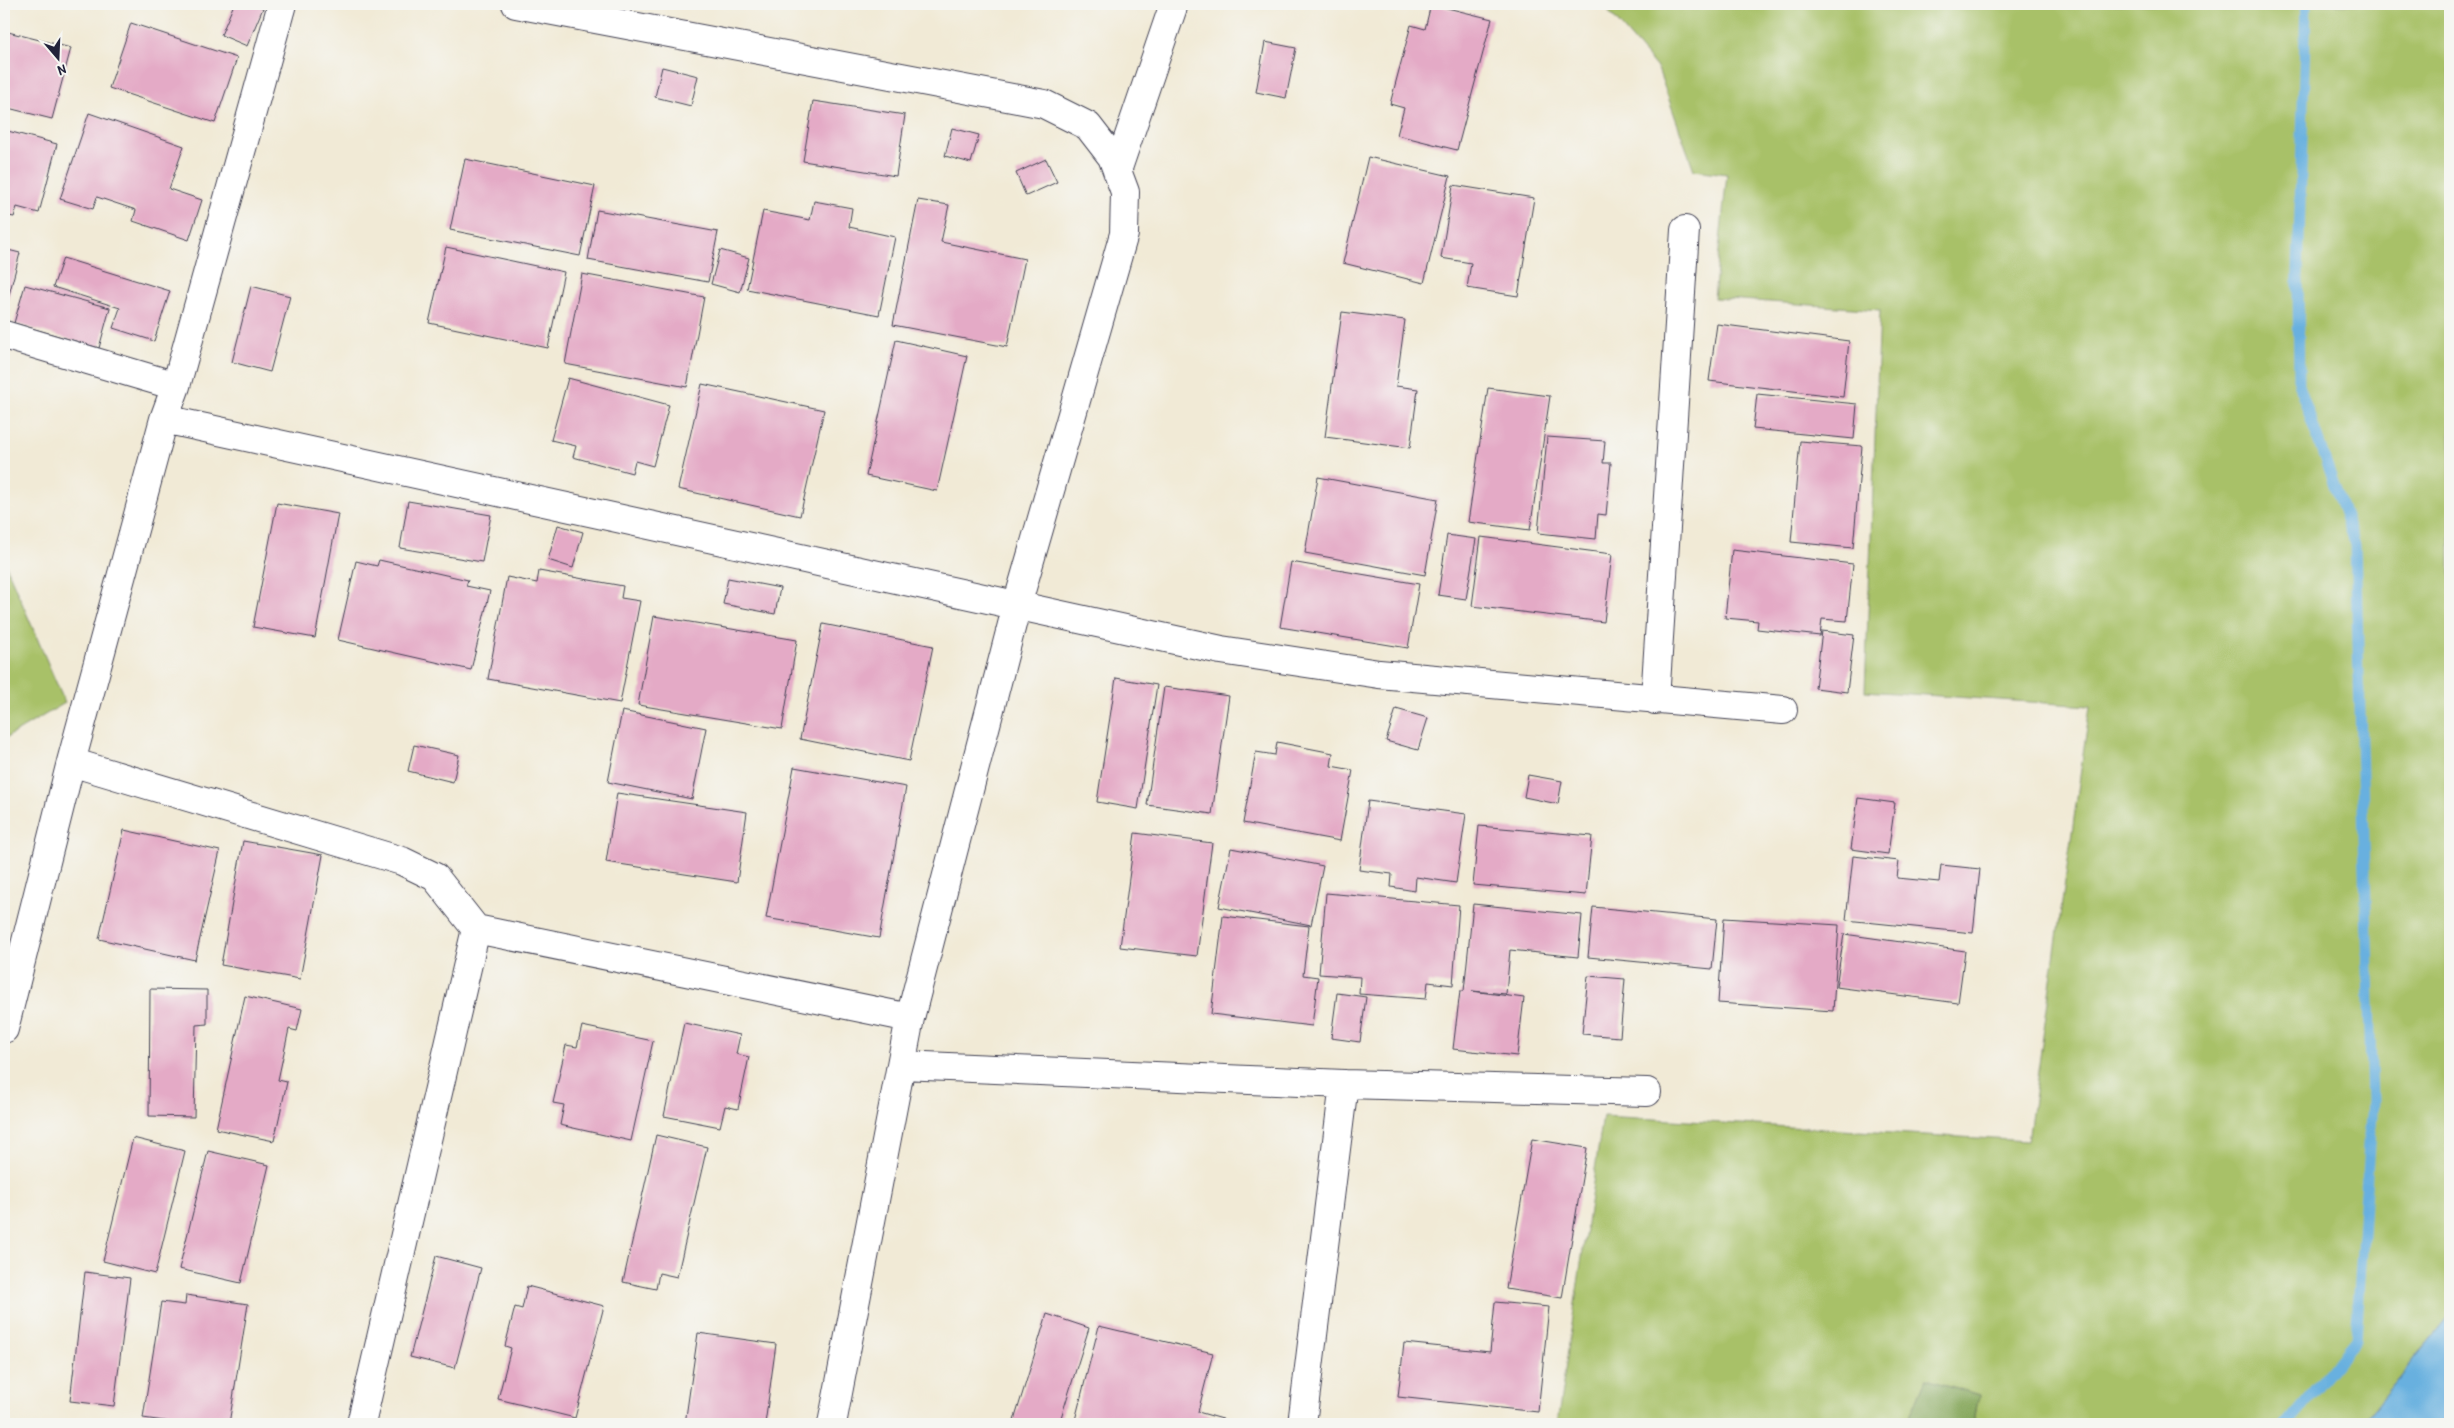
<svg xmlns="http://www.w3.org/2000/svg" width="2454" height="1428" font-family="'Patrick Hand',sans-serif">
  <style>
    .green { fill: #a8c167; stroke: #657251 }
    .forest { fill: #86a75c; stroke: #54644c }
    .water { fill: #67b0df; stroke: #44698d }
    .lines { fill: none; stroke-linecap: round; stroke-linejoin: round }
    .stream { stroke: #67b0df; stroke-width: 11 }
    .building { fill: #e4aac6 }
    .minor-casing { stroke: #414052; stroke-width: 30 }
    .minor { stroke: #fff; stroke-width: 28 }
  </style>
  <rect width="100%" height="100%" fill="#f6f6f2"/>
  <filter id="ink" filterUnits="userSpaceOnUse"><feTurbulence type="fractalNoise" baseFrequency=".02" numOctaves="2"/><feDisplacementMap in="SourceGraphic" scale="10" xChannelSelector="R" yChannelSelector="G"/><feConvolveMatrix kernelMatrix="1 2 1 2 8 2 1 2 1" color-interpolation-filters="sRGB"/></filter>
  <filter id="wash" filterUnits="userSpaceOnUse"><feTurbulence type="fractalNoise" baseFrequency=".0096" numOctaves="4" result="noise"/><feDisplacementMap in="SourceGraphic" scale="20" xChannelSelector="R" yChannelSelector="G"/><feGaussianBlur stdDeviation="1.12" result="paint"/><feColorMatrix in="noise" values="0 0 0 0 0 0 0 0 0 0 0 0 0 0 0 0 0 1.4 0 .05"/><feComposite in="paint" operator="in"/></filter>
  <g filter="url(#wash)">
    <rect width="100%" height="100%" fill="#f1ead6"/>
    <!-- green -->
    <path class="green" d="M 1602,4 L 2450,4 L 2450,1315 L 2362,1424 L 1973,1424 L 1979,1395 L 1926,1379 L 1907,1424 L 1557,1424 L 1603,1116 L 2028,1141 L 2090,706 L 1865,691 L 1880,310 L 1714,298 L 1727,174 L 1694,170 L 1658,69 Z
      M 4,561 L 65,703 L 4,739 Z"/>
    <!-- forest -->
    <path class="forest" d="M 1926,1379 L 1979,1395 L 1973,1424 L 1907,1424 Z"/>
    <!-- water -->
    <path class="water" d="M 2450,1315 L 2450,1424 L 2362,1424 Z"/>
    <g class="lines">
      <!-- stream -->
      <path class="stream" d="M 2286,1424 L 2356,1340 L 2372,1100 L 2355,545 L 2299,385 L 2298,275 L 2306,4"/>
    </g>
    <g id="blocks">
      <!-- building -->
      <path class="building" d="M 234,4 L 254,4 L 263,8 L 247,46 L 221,35 Z
        M 1431,4 L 1492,19 L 1457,150 L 1397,135 L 1404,108 L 1390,104 L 1411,25 L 1425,29 Z
        M 131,23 L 237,58 L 215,123 L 109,88 Z
        M 8,32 L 71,48 L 52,119 L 4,107 L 4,40 Z
        M 1265,42 L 1296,48 L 1286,98 L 1256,92 Z
        M 662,67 L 698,76 L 691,106 L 655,97 Z
        M 813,101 L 905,115 L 896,176 L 803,161 Z
        M 89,113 L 184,146 L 169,189 L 202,200 L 189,240 L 133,221 L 136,210 L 97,197 L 93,209 L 60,199 Z
        M 952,128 L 979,135 L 971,163 L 945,156 Z
        M 4,130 L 57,144 L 39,213 L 17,207 L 14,217 L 4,215 Z
        M 1368,157 L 1450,176 L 1424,283 L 1343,263 Z
        M 465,159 L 595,186 L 580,256 L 450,230 Z
        M 1046,159 L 1057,182 L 1026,196 L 1016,173 Z
        M 1453,185 L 1534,198 L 1518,296 L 1467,288 L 1471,263 L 1441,258 Z
        M 918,200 L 949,205 L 941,242 L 1025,259 L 1007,347 L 893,325 Z
        M 814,201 L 852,208 L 849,227 L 895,237 L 879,315 L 747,289 L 763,211 L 810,220 Z
        M 597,210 L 718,232 L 708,282 L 588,260 Z
        M 446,247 L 564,272 L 548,348 L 429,323 Z
        M 4,249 L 20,253 L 4,314 Z
        M 720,250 L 749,258 L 740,292 L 711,284 Z
        M 63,258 L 170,291 L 154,341 L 113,328 L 120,308 L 53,287 Z
        M 582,274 L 704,297 L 687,387 L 565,364 Z
        M 25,285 L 110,308 L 99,348 L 14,323 Z
        M 251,286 L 290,296 L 270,372 L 232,362 Z
        M 1342,312 L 1405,320 L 1396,386 L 1418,389 L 1410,448 L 1325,437 Z
        M 1717,324 L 1849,341 L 1843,397 L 1709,381 Z
        M 896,340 L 967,356 L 937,491 L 866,476 Z
        M 568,378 L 669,405 L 653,466 L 635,461 L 632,473 L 573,457 L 576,446 L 551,440 Z
        M 702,384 L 824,410 L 800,516 L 678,489 Z
        M 1488,388 L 1550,396 L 1530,530 L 1468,522 Z
        M 1757,394 L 1857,404 L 1854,439 L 1753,429 Z
        M 1547,437 L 1605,441 L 1603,463 L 1611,463 L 1606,515 L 1598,514 L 1596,539 L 1538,533 Z
        M 1800,441 L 1862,446 L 1853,548 L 1791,542 Z
        M 1318,477 L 1438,499 L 1425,575 L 1305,553 Z
        M 408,501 L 491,515 L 482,562 L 400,548 Z
        M 277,503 L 338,514 L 315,638 L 253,627 Z
        M 558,525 L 583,532 L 573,568 L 548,560 Z
        M 1447,535 L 1476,539 L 1466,599 L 1438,595 Z
        M 1481,537 L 1612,554 L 1604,622 L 1472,606 Z
        M 1732,550 L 1853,564 L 1847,621 L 1822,619 L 1820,636 L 1757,629 L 1758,621 L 1725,618 Z
        M 379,560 L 468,580 L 466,586 L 490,591 L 471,670 L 338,640 L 356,561 L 377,566 Z
        M 1291,562 L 1419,584 L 1408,648 L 1280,627 Z
        M 539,571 L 623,586 L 621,598 L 640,601 L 620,703 L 488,679 L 507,577 L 537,583 Z
        M 728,578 L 780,588 L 775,614 L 723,604 Z
        M 654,616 L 797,640 L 782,729 L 638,705 Z
        M 823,624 L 933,646 L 909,761 L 800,739 Z
        M 1822,631 L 1854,635 L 1847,692 L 1815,688 Z
        M 1116,678 L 1157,685 L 1138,809 L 1097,802 Z
        M 1164,687 L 1229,696 L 1212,814 L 1147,805 Z
        M 1396,709 L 1428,718 L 1418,750 L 1386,741 Z
        M 622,711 L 706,728 L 692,799 L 608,782 Z
        M 1277,742 L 1333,753 L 1331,766 L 1353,770 L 1340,841 L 1243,823 L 1256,752 L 1275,755 Z
        M 414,745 L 459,755 L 453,782 L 408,771 Z
        M 794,767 L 906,787 L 879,938 L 766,918 Z
        M 1528,775 L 1562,781 L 1558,804 L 1524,797 Z
        M 617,793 L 747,812 L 737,882 L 606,862 Z
        M 1858,798 L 1895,803 L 1888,854 L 1851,849 Z
        M 1368,801 L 1466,814 L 1456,883 L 1416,877 L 1415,891 L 1391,887 L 1392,874 L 1359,870 Z
        M 1479,826 L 1592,836 L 1586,895 L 1473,885 Z
        M 124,830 L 220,851 L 195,960 L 99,939 Z
        M 1135,833 L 1212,843 L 1197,956 L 1120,947 Z
        M 243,841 L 323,855 L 300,979 L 221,965 Z
        M 1231,848 L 1323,866 L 1311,925 L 1219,907 Z
        M 1853,856 L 1899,861 L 1897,878 L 1939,882 L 1941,865 L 1980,869 L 1973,933 L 1846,920 Z
        M 1326,893 L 1459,905 L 1453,985 L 1428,982 L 1426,999 L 1359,994 L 1360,977 L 1319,974 Z
        M 1473,904 L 1582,915 L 1578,957 L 1510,950 L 1506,994 L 1472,991 L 1524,998 L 1517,1056 L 1453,1049 L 1460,991 L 1464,991 Z
        M 1593,907 L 1717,919 L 1712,969 L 1588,957 Z
        M 1223,916 L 1309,926 L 1303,975 L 1318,977 L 1312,1026 L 1211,1014 Z
        M 1724,918 L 1839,925 L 1833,1011 L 1718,1003 Z
        M 1844,934 L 1965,951 L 1958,1003 L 1836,987 Z
        M 1588,976 L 1625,979 L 1620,1037 L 1582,1034 Z
        M 150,989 L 207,990 L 207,1024 L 196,1025 L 194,1117 L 149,1116 Z
        M 1337,993 L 1366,997 L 1360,1042 L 1331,1038 Z
        M 245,996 L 302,1009 L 297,1031 L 289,1029 L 278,1080 L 287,1082 L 274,1141 L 216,1129 Z
        M 684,1023 L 740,1035 L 736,1054 L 749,1057 L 738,1109 L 725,1106 L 720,1127 L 664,1116 Z
        M 582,1026 L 653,1041 L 631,1141 L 560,1125 L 564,1105 L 553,1103 L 566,1045 L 577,1047 Z
        M 656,1135 L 707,1147 L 677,1277 L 659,1273 L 656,1289 L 623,1282 Z
        M 133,1138 L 185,1151 L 155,1274 L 103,1261 Z
        M 1532,1139 L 1587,1148 L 1562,1298 L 1506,1289 Z
        M 208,1151 L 269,1165 L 241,1283 L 179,1269 Z
        M 436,1256 L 481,1268 L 455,1368 L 410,1357 Z
        M 85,1272 L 130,1278 L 114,1406 L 70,1401 Z
        M 527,1286 L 604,1306 L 575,1418 L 498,1399 L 511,1348 L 505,1346 L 515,1307 L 522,1309 Z
        M 186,1295 L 248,1304 L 229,1424 L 185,1424 L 143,1418 L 161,1302 L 185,1305 Z
        M 1495,1302 L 1549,1307 L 1538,1412 L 1398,1397 L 1404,1343 L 1490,1352 Z
        M 1047,1314 L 1089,1328 L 1059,1424 L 1013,1424 Z
        M 1099,1326 L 1213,1353 L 1198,1412 L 1240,1424 L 1074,1424 Z
        M 698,1333 L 776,1344 L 765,1424 L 685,1424 Z"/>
    </g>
  </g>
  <g filter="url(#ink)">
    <use href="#blocks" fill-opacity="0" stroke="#414052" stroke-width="1"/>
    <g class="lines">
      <defs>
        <path id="minor" d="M 516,4 L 1044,104 L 1088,126 L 1112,157 L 1125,192 L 1124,234 L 1017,605 L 910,1018 L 832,1424
          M 1117,171 L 1174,4
          M 4,335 L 176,386
          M 164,419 L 176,386 L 282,4
          M 1655,700 L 1685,230
          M 71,762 L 164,419 L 1221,650 L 1379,674 L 1783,710
          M 4,1029 L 71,762 L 402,861 L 435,877 L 476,929
          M 902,1065 L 1344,1084 L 1647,1092
          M 361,1424 L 476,929 L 910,1018
          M 1302,1424 L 1344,1084"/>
      </defs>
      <!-- minor casing -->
      <use href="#minor" class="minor-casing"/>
      <!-- minor -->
      <use href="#minor" class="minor"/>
    </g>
  </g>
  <!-- margin -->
  <rect width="2454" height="1428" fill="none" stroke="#f6f6f2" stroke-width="20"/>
  <!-- north arrow -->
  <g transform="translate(58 58) rotate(161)" stroke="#f6f6f2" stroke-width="4" paint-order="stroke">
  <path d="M0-4L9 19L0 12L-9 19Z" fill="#22223b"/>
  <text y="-8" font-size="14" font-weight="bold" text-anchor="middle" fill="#22223b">N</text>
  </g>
</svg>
